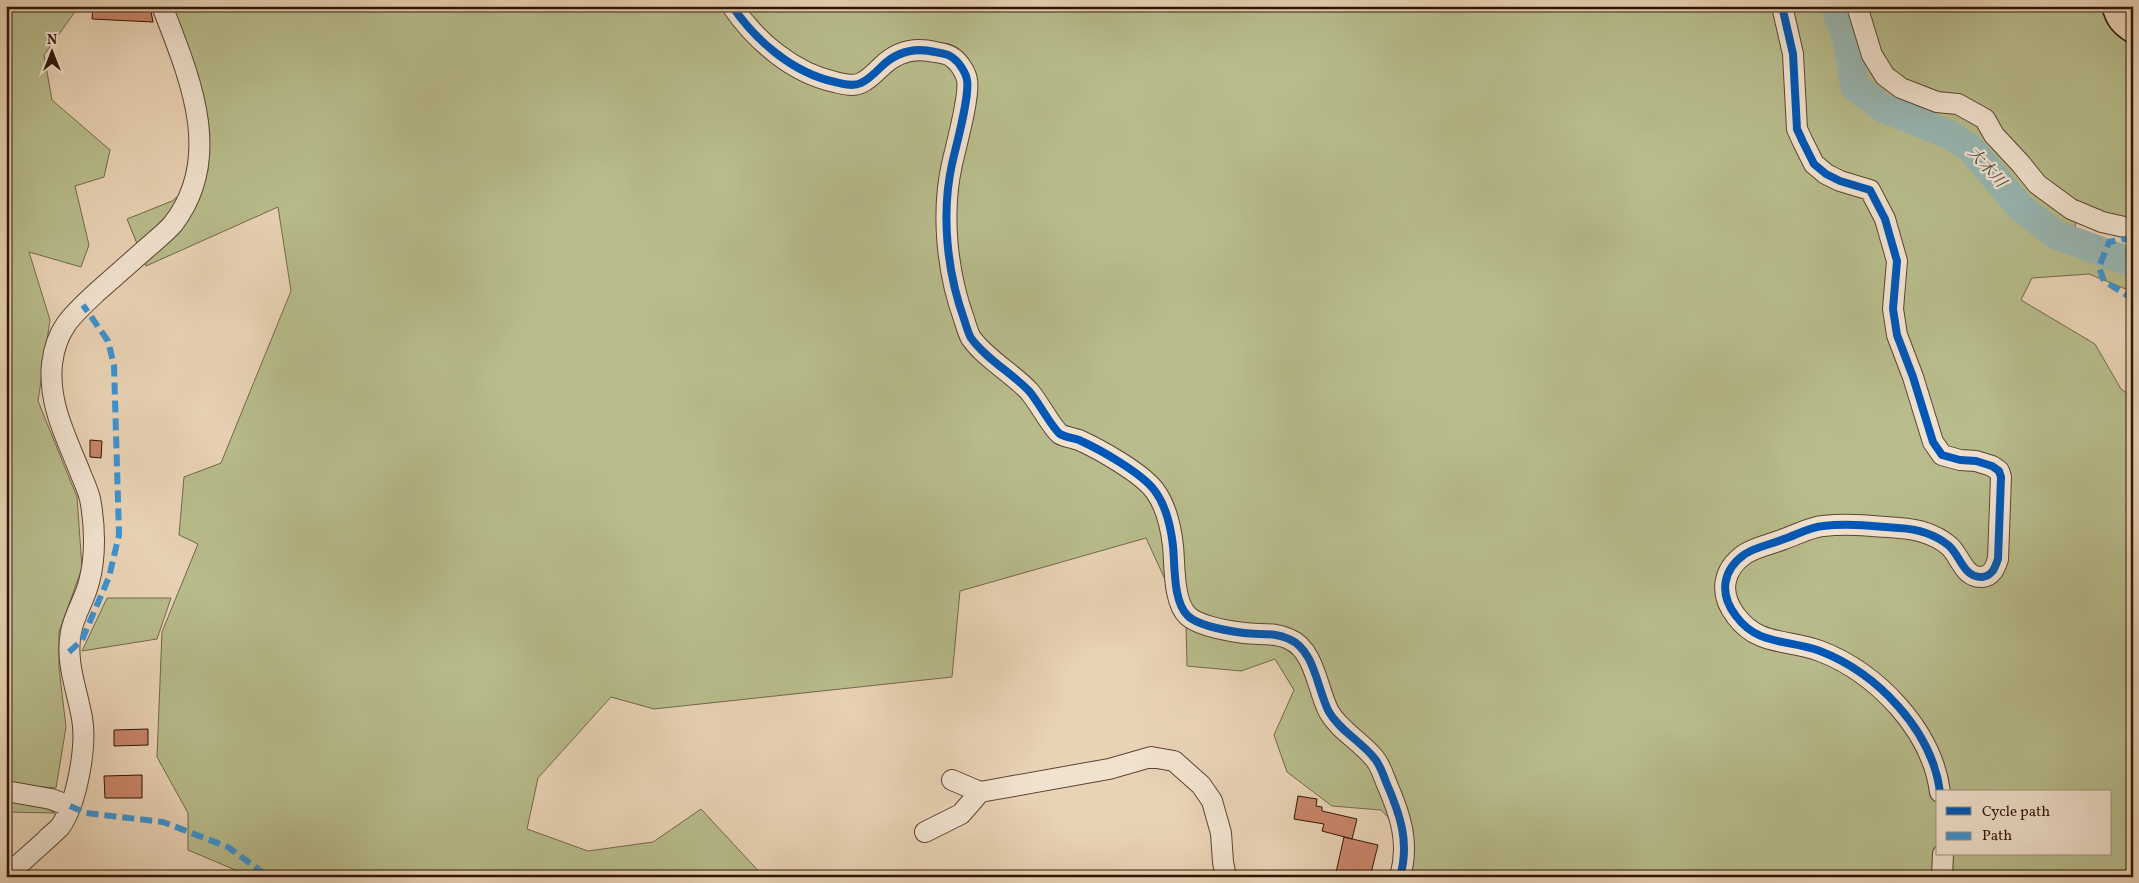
<svg xmlns="http://www.w3.org/2000/svg" width="2139" height="883" font-family="Vollkorn,'Noto Serif JP',serif">
  <style>
    .green { fill: #b8bc8c; stroke: #73684a; fill-rule: evenodd }
    .lines { fill: none; stroke-linecap: round; stroke-linejoin: round }
    .river { stroke: #98b7b3; stroke-width: 29 }
    .building { fill: #ca856a; stroke: #2e1507 }
    .minor-casing { stroke: #5d4432; stroke-width: 22 }
    .major-casing { stroke: #2e1507; stroke-width: 28 }
    .minor { stroke: #f1e2cf; stroke-width: 20 }
    .major { stroke: #e9d3b5; stroke-width: 25 }
    .quiet { stroke: #3c93d1; stroke-width: 6; stroke-dasharray: 12 6; stroke-linecap: butt }
    .cycleway-casing { stroke: #f1e2cf; stroke-width: 11 }
    .cycleway { stroke: #0057b8; stroke-width: 8 }
    .labels { text-anchor: middle; dominant-baseline: central; stroke-width: 4.5; stroke-linejoin: round; paint-order: stroke }
    .water-label { font-size: 16px; font-style: italic; fill: #534e43; stroke: #f1e2cf }
  </style>
  <rect width="100%" height="100%" fill="#e9d3b5"/>
  <filter id="stains"><feTurbulence type="fractalNoise" baseFrequency=".004" numOctaves="4"/><feColorMatrix values="0 0 0 0 .2 0 0 0 0 .09 0 0 0 0 .02 0 0 0 .5 -.17"/></filter>
  <radialGradient id="worn" r=".72"><stop offset=".6" stop-color="#630" stop-opacity="0"/><stop offset="1" stop-color="#630" stop-opacity=".3"/></radialGradient>
  <!-- green -->
  <path class="green" d="M 6,6 L 79,6 L 44,55 L 52,100 L 110,150 L 104,177 L 75,186 L 89,245 L 81,267 L 29,252 L 50,320 L 38,401 L 77,497 L 82,568 L 59,632 L 59,668 L 66,727 L 56,788 L 6,784 Z
    M 170,6 L 2133,6 L 2133,223 L 2076,207 L 2074,252 L 2133,270 L 2133,292 L 2089,274 L 2032,278 L 2021,300 L 2095,344 L 2121,389 L 2133,397 L 2133,877 L 1410,877 L 1412,842 L 1381,810 L 1332,806 L 1287,772 L 1274,735 L 1294,690 L 1275,659 L 1241,671 L 1187,666 L 1186,625 L 1146,538 L 960,591 L 952,677 L 654,709 L 611,697 L 538,778 L 527,829 L 588,851 L 653,842 L 701,809 L 764,877 L 252,877 L 188,850 L 188,813 L 157,757 L 162,632 L 198,544 L 179,535 L 184,477 L 221,463 L 291,291 L 278,207 L 146,266 L 127,219 L 172,201 L 208,171 L 205,105 ZM 1938,792 L 2110,792 L 2110,854 L 1938,854 Z
    M 107,598 L 171,598 L 157,639 L 82,651 Z
    M 6,800 L 34,802 L 55,813 L 6,812 Z"/>
  <g class="lines">
    <!-- river -->
    <path class="river" d="M 1835,6 L 1847,40 L 1855,87 L 1883,108 L 1950,135 L 1971,149 L 2021,208 L 2056,235 L 2133,263"/>
  </g>
  <!-- building -->
  <path class="building" d="M 93,6 L 150,6 L 153,22 L 92,19 Z
    M 90,440 L 102,441 L 101,458 L 90,457 Z
    M 148,729 L 148,745 L 114,746 L 114,730 Z
    M 142,775 L 142,798 L 105,798 L 104,776 Z
    M 1298,796 L 1317,799 L 1316,806 L 1322,807 L 1322,811 L 1357,819 L 1352,839 L 1322,831 L 1324,824 L 1294,819 Z
    M 1344,837 L 1378,845 L 1370,877 L 1335,877 Z"/>
  <g class="lines">
    <defs>
      <path id="minor" d="M 732,6 C 756,41 793,73 835,82 C 843,84 853,87 861,83 C 868,80 875,73 881,67 C 896,52 914,47 935,52 C 941,53 949,54 953,58 C 959,62 966,73 967,80 C 970,96 956,146 952,164 C 941,214 947,272 964,319 C 966,325 968,333 971,338 C 986,359 1012,373 1029,391 C 1038,401 1052,428 1060,434 C 1065,437 1073,438 1079,440 C 1099,449 1142,473 1155,491 C 1166,506 1171,528 1173,546 C 1175,566 1173,602 1188,616 C 1199,626 1229,631 1244,633 C 1260,635 1274,632 1289,639 C 1315,650 1317,689 1329,712 C 1340,731 1361,741 1375,759 C 1380,765 1383,774 1386,782 C 1400,814 1410,842 1400,877
        M 1782,6 L 1793,54 L 1797,129 L 1803,142 L 1814,164 L 1826,174 L 1840,181 L 1870,190 L 1885,219 L 1897,261 L 1893,309 L 1897,335 L 1913,377 L 1933,442 L 1942,455 L 1960,460 L 1976,461 L 1992,466 L 1999,471 L 2001,477 L 1998,559 C 1995,568 1992,576 1982,577 C 1963,578 1960,554 1948,545 C 1933,533 1917,529 1899,528 C 1874,526 1848,523 1823,526 C 1810,527 1796,535 1784,539 C 1772,544 1756,547 1745,554 C 1722,570 1719,594 1736,616 C 1758,646 1787,639 1820,651 C 1877,673 1932,730 1940,792
        M 1857,6 L 1872,55 L 1885,76 L 1901,88 L 1937,102 L 1958,104 L 1985,119 L 1994,135 L 2021,164 L 2037,184 L 2071,209 L 2102,222 L 2133,229
        M 952,780 L 980,792
        M 6,791 L 51,799 L 70,806
        M 925,832 L 961,814 L 980,792 L 1109,769 L 1151,757 L 1174,761 L 1201,785 L 1212,801 L 1221,833 L 1223,862 L 1226,877
        M 6,876 C 19,864 33,852 46,840 C 50,836 56,831 60,827 C 77,803 87,746 82,718 C 77,689 65,662 71,632 C 74,615 85,599 89,582 C 96,557 95,524 90,499 C 88,490 83,480 80,472 C 66,437 48,403 52,364 C 56,329 72,315 97,292 C 114,277 131,262 148,247 C 156,240 166,232 173,224 C 225,157 189,76 162,6
        M 1942,877 L 1943,854"/>
      <path id="major" d="M 2115,6 C 2118,18 2123,24 2133,30"/>
    </defs>
    <!-- minor casing -->
    <use href="#minor" class="minor-casing"/>
    <!-- major casing -->
    <use href="#major" class="major-casing"/>
    <!-- minor -->
    <use href="#minor" class="minor"/>
    <!-- major -->
    <use href="#major" class="major"/>
    <!-- quiet -->
    <path class="quiet" d="M 2133,241 L 2124,239 L 2109,242 L 2099,267 L 2104,281 L 2133,299
      M 69,652 L 82,640 L 109,577 L 119,535 L 114,365 L 108,341 L 83,305
      M 70,806 L 86,813 L 163,822 L 228,847 L 262,872"/>
    <defs>
      <path id="cycleway" d="M 732,6 C 756,41 793,73 835,82 C 843,84 853,87 861,83 C 868,80 875,73 881,67 C 896,52 914,47 935,52 C 941,53 949,54 953,58 C 959,62 966,73 967,80 C 970,96 956,146 952,164 C 941,214 947,272 964,319 C 966,325 968,333 971,338 C 986,359 1012,373 1029,391 C 1038,401 1052,428 1060,434 C 1065,437 1073,438 1079,440 C 1099,449 1142,473 1155,491 C 1166,506 1171,528 1173,546 C 1175,566 1173,602 1188,616 C 1199,626 1229,631 1244,633 C 1260,635 1274,632 1289,639 C 1315,650 1317,689 1329,712 C 1340,731 1361,741 1375,759 C 1380,765 1383,774 1386,782 C 1400,814 1410,842 1400,877
        M 1782,6 L 1793,54 L 1797,129 L 1803,142 L 1814,164 L 1826,174 L 1840,181 L 1870,190 L 1885,219 L 1897,261 L 1893,309 L 1897,335 L 1913,377 L 1933,442 L 1942,455 L 1960,460 L 1976,461 L 1992,466 L 1999,471 L 2001,477 L 1998,559 C 1995,568 1992,576 1982,577 C 1963,578 1960,554 1948,545 C 1933,533 1917,529 1899,528 C 1874,526 1848,523 1823,526 C 1810,527 1796,535 1784,539 C 1772,544 1756,547 1745,554 C 1722,570 1719,594 1736,616 C 1758,646 1787,639 1820,651 C 1877,673 1932,730 1940,792"/>
    </defs>
    <!-- cycleway casing -->
    <use href="#cycleway" class="cycleway-casing"/>
    <!-- cycleway -->
    <use href="#cycleway" class="cycleway"/>
  </g>
  <g class="labels">
    <!-- water labels -->
    <g class="water-label">
      <text transform="translate(1986 168) rotate(48)">大木川</text>
    </g>
  </g>
  <!-- margin -->
  <rect width="2139" height="883" fill="none" stroke="#e9d3b5" stroke-width="25"/>
  <rect x="8" y="8" width="2124" height="868" fill="none" stroke="#2e1507" stroke-width="2.5"/>
  <rect x="12" y="12" width="2114" height="858" fill="none" stroke="#2e1507"/>
  <!-- legend -->
  <rect x="1936" y="790" width="175" height="65" fill="#f1e2cf" stroke="#a3907f"/>
  <rect x="1946" y="807" width="25" height="8" fill="#0057b8" stroke="#a3907f"/>
  <text x="1982" y="816" font-size="15" fill="#2e1507">Cycle path</text>
  <rect x="1946" y="832" width="25" height="8" fill="#3c93d1" stroke="#a3907f"/>
  <text x="1982" y="840" font-size="15" fill="#2e1507">Path</text>
  <!-- north arrow -->
  <g transform="translate(52 52)" stroke="#f1e2cf" stroke-width="4" paint-order="stroke">
  <path d="M0-4L9 19L0 12L-9 19Z" fill="#2e1507"/>
  <text y="-8" font-size="14" font-weight="bold" text-anchor="middle" fill="#2e1507">N</text>
  </g>
  <rect width="100%" height="100%" filter="url(#stains)"/>
  <rect width="100%" height="100%" fill="url(#worn)"/>
</svg>
